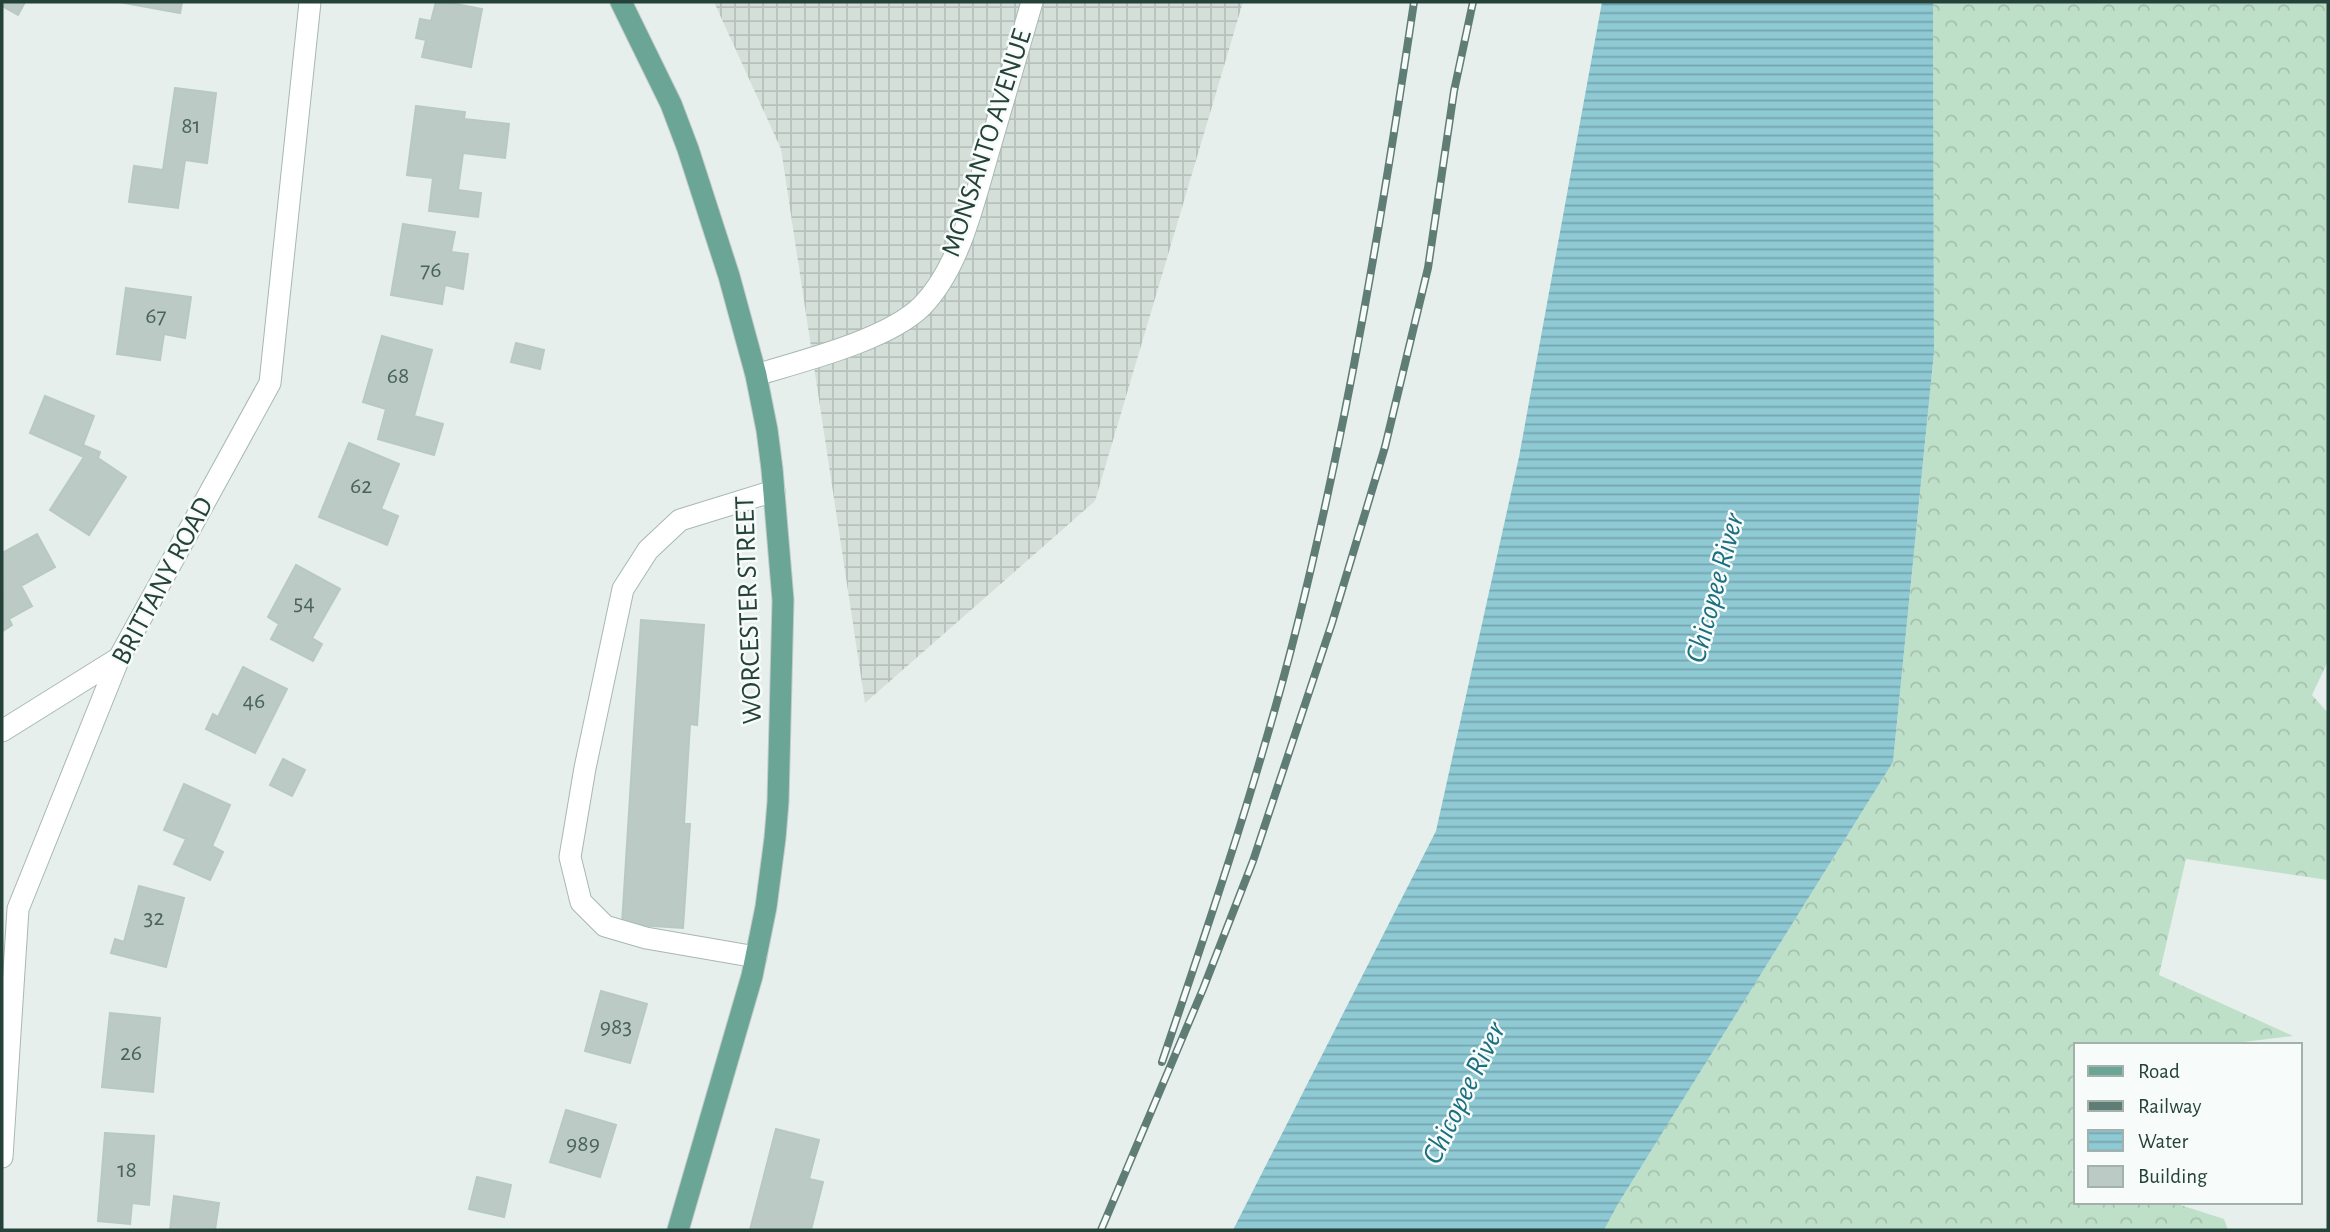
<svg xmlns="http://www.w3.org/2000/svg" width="2330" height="1232" font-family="'Alegreya Sans',sans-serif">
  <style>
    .industrial { fill: url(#industrial-grid) }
    .forest { fill: url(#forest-crowns) }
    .water { fill: url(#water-rules) }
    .building { fill: #bbcac4; stroke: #b8c9c2; stroke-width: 2 }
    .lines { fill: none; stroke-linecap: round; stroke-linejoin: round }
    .minor-casing { stroke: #a8b8b2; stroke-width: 23 }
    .major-casing { stroke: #c2cac8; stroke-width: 23 }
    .minor { stroke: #fff; stroke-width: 21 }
    .major { stroke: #6aa596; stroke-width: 21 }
    .rail-casing { stroke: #5f7d75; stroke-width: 8 }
    .rail { stroke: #f7fbf9; stroke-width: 5; stroke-dasharray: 16; stroke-linecap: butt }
    .labels { text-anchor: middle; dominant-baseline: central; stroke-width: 5; stroke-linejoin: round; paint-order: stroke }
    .number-label { font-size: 24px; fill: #4a645c }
    .street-label { font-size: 28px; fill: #24423a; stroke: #f7fbf9 }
    .water-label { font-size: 30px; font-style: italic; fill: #1c6f80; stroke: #f7fbf9 }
  </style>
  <defs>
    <pattern id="industrial-grid" width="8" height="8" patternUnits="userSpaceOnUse" patternTransform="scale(1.75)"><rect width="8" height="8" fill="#d4dfda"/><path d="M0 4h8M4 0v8" fill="none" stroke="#b6c1bc"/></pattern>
    <pattern id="forest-crowns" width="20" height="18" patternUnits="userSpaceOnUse" patternTransform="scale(1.75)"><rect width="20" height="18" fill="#bfe0c8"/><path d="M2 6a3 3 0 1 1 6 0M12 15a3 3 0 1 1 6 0" fill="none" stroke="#a4c1ad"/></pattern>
    <pattern id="water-rules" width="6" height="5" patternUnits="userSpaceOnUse" patternTransform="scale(1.75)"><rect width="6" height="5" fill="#8ec9d4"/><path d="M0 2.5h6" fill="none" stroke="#74a5ad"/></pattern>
  </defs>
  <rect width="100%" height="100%" fill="#e6efeb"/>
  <!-- industrial -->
  <path class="industrial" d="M 714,2 L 1243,2 L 1095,501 L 865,703 L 781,149 Z"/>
  <!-- forest -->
  <path class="forest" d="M 1933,2 L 2328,2 L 2328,661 L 2312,695 L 2328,713 L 2328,880 L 2186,859 L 2159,975 L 2293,1036 L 2220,1045 L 2076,1045 L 2076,1162 L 2072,1171 L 2076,1173 L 2076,1202 L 2171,1202 L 2224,1219 L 2228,1230 L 1604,1230 L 1618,1204 L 1893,762 L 1934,352 Z"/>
  <!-- water -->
  <path class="water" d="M 1602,2 L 1933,2 L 1934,352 L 1893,762 L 1618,1204 L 1604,1230 L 1233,1230 L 1436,831 L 1519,457 Z"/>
  <!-- building -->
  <path class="building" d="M 2,2 L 25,2 L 18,15 L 2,6 Z
    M 119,2 L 182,2 L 180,13 Z
    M 436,2 L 446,2 L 482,9 L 471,67 L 422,57 L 426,40 L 416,38 L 420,19 L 431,21 Z
    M 175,88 L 216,93 L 207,163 L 185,160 L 178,208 L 129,202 L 134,166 L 163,170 Z
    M 416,106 L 465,112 L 464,119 L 509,124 L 505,158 L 463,153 L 458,190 L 481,193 L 478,217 L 429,211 L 433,178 L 407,175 Z
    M 403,224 L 455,232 L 451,252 L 468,254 L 463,289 L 445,285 L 442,304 L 391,295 Z
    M 126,288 L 191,297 L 185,338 L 164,334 L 160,360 L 117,354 Z
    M 382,336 L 432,350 L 414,416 L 443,424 L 434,455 L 378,439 L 386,409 L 363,402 Z
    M 516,343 L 544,350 L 540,369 L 511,362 Z
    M 45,396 L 94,416 L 83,445 L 100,452 L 98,458 L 126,477 L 89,535 L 50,510 L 84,457 L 30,433 Z
    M 349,443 L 399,464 L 381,509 L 398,516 L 387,545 L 319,517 Z
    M 37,534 L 55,567 L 21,586 L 32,606 L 9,619 L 12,625 L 3,631 L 2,553 Z
    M 296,565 L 340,589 L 312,638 L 322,644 L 313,661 L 271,639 L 279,624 L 268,617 Z
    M 641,620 L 704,625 L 697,725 L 690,724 L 684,824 L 690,824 L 683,928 L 622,924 Z
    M 243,667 L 287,689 L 255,753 L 206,729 L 213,714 L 218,717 Z
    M 283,759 L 305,770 L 292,796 L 270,785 Z
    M 184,784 L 230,805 L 212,846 L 223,852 L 210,880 L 174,864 L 186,839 L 164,830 Z
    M 139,886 L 184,898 L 166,967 L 111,953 L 115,939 L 124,942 Z
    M 601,991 L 647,1004 L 630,1063 L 585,1051 Z
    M 110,1013 L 160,1018 L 153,1092 L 102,1087 Z
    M 566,1110 L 616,1125 L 600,1177 L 550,1162 Z
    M 776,1129 L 819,1140 L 809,1179 L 823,1182 L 811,1230 L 750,1230 Z
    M 105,1133 L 154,1136 L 149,1205 L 132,1203 L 130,1224 L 98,1221 Z
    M 477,1177 L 511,1185 L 504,1217 L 469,1209 Z
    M 174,1196 L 219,1203 L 215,1230 L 170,1230 Z"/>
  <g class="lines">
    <defs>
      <path id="minor" d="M 756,375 C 802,361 888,340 922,306 C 960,267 974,201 989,150 C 1003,101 1018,51 1032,2
        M 2,731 L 119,658
        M 756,957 L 646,938 L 605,926 L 581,902 L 570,857 L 585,768 L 623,589 L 648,550 L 680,520 L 774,491
        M 2,1157 L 18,909 L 119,658 L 270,383 L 310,2"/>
      <path id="major" d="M 621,2 L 671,104 L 688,149 L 729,276 L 756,375 L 767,430 L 772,469 L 783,600 L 778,802 L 775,838 L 766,907 L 752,976 L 678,1230"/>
    </defs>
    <!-- minor casing -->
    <use href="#minor" class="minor-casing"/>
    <!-- major casing -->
    <use href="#major" class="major-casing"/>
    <!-- minor -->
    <use href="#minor" class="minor"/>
    <!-- major -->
    <use href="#major" class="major"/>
    <defs>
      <path id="rail" d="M 1162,1062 C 1211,917 1261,771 1298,622 C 1349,418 1383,210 1414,2
        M 1101,1230 L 1203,989 L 1253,861 L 1332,623 L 1385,447 L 1428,268 L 1454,91 L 1473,2"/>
    </defs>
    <!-- rail casing -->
    <use href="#rail" class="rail-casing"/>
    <!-- rail -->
    <use href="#rail" class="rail"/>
  </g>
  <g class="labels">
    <!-- number labels -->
    <g class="number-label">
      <text x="191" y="126">81</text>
      <text x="431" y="270">76</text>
      <text x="156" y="316">67</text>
      <text x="398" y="376">68</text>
      <text x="361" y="486">62</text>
      <text x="304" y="603">54</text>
      <text x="254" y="701">46</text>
      <text x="154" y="918">32</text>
      <text x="616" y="1027">983</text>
      <text x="131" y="1053">26</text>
      <text x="583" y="1144">989</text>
      <text x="127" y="1170">18</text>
    </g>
    <!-- street labels -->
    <g class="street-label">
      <text transform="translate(987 143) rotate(-72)">MONSANTO AVENUE</text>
      <text transform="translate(163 581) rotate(-62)">BRITTANY ROAD</text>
      <text transform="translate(749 610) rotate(-92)">WORCESTER STREET</text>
    </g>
    <!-- water labels -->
    <g class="water-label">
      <text transform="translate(1715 588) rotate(-75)">Chicopee River</text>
      <text transform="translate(1464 1093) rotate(-64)">Chicopee River</text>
    </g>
  </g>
  <!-- border -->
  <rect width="2330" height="1232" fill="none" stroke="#24423a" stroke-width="7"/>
  <!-- legend -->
  <rect x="2074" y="1043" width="228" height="161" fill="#f7fbf9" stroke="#a3b1ad" stroke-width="2"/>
  <rect x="2088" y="1066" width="35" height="10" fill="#6aa596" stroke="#a3b1ad" stroke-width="2"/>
  <text x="2138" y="1078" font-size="21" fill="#24423a">Road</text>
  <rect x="2088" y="1101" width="35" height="10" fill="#5f7d75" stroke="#a3b1ad" stroke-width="2"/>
  <text x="2138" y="1113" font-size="21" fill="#24423a">Railway</text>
  <rect x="2088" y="1130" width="35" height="21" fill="url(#water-rules)" stroke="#a3b1ad" stroke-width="2"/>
  <text x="2138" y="1148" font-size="21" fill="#24423a">Water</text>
  <rect x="2088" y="1166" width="35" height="21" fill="#bbcac4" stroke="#a3b1ad" stroke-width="2"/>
  <text x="2138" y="1183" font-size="21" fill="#24423a">Building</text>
</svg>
